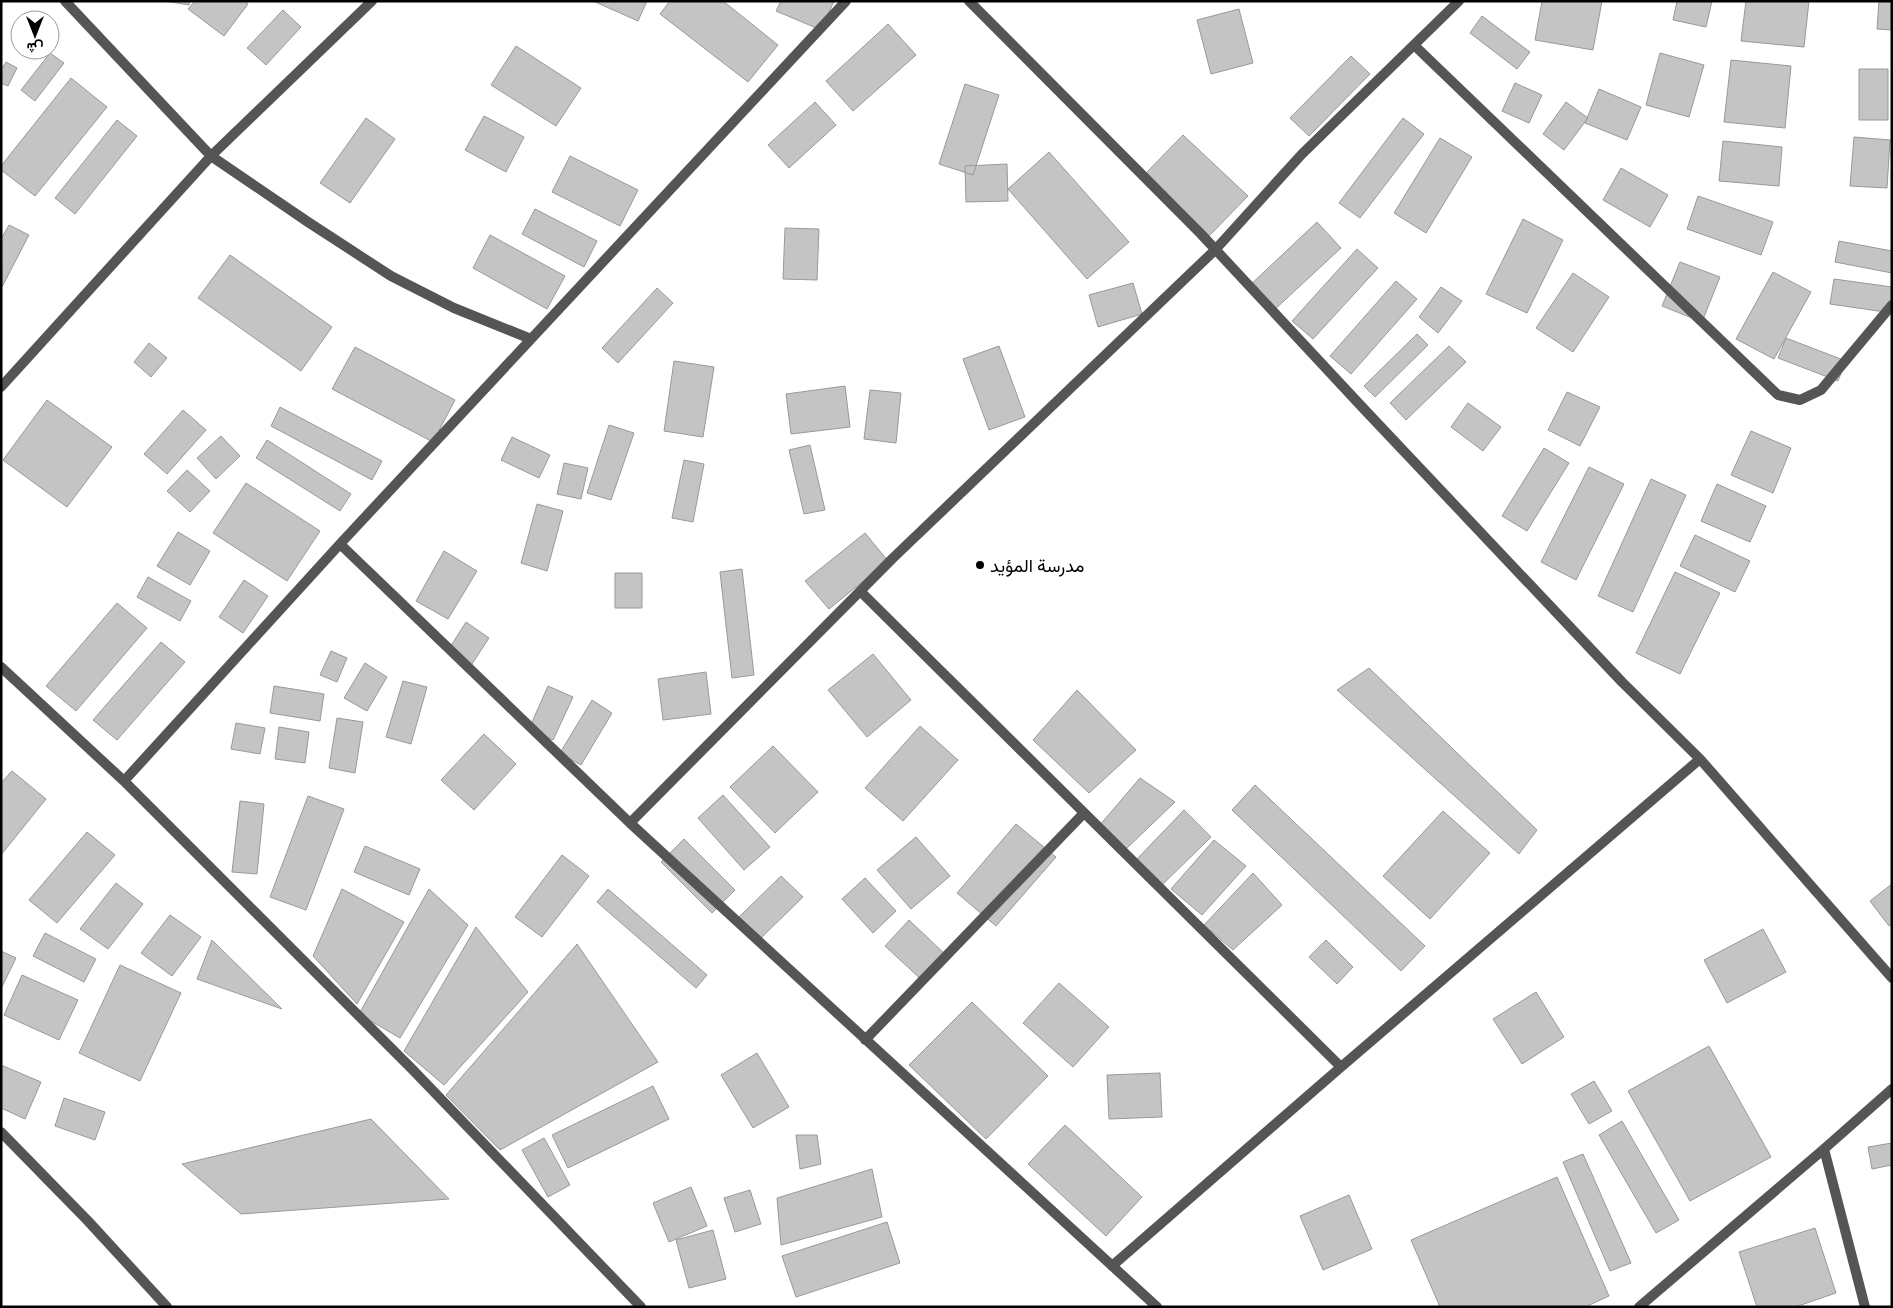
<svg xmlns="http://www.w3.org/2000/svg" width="1893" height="1308" font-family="Ubuntu,Vazirmatn,sans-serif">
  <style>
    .building { fill: #c4c4c4; stroke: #999 }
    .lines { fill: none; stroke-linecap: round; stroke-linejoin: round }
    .minor { stroke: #555; stroke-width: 10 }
    .poi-dot { fill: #000; stroke: #fff; stroke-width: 2 }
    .labels { text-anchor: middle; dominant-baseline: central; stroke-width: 5; stroke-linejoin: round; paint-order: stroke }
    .poi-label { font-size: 18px; fill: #000; stroke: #fff; text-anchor: start }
  </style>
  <rect width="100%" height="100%" fill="#fff"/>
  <!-- building -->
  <path class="building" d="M 165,1 L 190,1 L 189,5 Z
    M 195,1 L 244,1 L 248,4 L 224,36 L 188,9 Z
    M 593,1 L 647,1 L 638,21 Z
    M 670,1 L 723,1 L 778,45 L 748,82 L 660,14 Z
    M 781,1 L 834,1 L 821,30 L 776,11 Z
    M 1542,1 L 1602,1 L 1593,50 L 1535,40 Z
    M 1677,1 L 1712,1 L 1706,27 L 1673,20 Z
    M 1746,1 L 1809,1 L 1804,47 L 1741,41 Z
    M 1879,1 L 1892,1 L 1892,30 L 1877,29 Z
    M 1239,9 L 1253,63 L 1211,74 L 1197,20 Z
    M 283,10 L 301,27 L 266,65 L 247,48 Z
    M 1482,16 L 1530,52 L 1517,69 L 1470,33 Z
    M 888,24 L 916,55 L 853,111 L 826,81 Z
    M 516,46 L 581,88 L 556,126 L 491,85 Z
    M 50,53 L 64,63 L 35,101 L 21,90 Z
    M 1660,53 L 1704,65 L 1689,117 L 1646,105 Z
    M 1351,56 L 1370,74 L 1309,136 L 1290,118 Z
    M 1731,60 L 1791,66 L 1785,128 L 1724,122 Z
    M 6,62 L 17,68 L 8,86 L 1,83 L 1,70 Z
    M 1859,69 L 1888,69 L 1888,120 L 1859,120 Z
    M 71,78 L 107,107 L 35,196 L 1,170 L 1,166 Z
    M 1515,83 L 1542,95 L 1529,123 L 1502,111 Z
    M 965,84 L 999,95 L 973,175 L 939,164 Z
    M 1599,89 L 1641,107 L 1627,140 L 1585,123 Z
    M 815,102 L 836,125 L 789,168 L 768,145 Z
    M 1566,102 L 1588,118 L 1564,150 L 1543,134 Z
    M 484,116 L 524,137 L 506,172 L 465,150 Z
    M 366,118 L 395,139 L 350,203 L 320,183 Z
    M 1403,118 L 1424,134 L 1360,218 L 1339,203 Z
    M 117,120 L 137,136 L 75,214 L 55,198 Z
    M 1183,135 L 1248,196 L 1208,237 L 1144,175 Z
    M 1854,137 L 1890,140 L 1887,188 L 1850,186 Z
    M 1440,138 L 1472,157 L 1426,233 L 1394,213 Z
    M 1723,141 L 1782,147 L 1779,186 L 1719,181 Z
    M 1049,152 L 1129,242 L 1087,279 L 1008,189 Z
    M 570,156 L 638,190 L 620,226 L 552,192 Z
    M 1007,164 L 1008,201 L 966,202 L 965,166 Z
    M 1621,168 L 1668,195 L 1650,227 L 1603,200 Z
    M 1698,196 L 1773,222 L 1761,255 L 1687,229 Z
    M 535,209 L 597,241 L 584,267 L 522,234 Z
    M 1523,219 L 1563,240 L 1527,313 L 1486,294 Z
    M 1317,222 L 1341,248 L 1272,312 L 1248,287 Z
    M 9,225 L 29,235 L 2,287 L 1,239 Z
    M 785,228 L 819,229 L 817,280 L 783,279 Z
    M 490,235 L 565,276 L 547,309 L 473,268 Z
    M 1839,241 L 1892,251 L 1892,273 L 1835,262 Z
    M 1357,249 L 1378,268 L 1313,339 L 1292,321 Z
    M 230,255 L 332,327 L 301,371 L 198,298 Z
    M 1680,262 L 1720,277 L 1702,322 L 1662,306 Z
    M 1773,272 L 1811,292 L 1774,359 L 1736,339 Z
    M 1573,273 L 1609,297 L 1573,352 L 1536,328 Z
    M 1834,279 L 1892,287 L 1892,313 L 1830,304 Z
    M 1396,281 L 1417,299 L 1351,374 L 1330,356 Z
    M 1133,283 L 1142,314 L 1098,327 L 1089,295 Z
    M 1441,287 L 1462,301 L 1438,333 L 1419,317 Z
    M 657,288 L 673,303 L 618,363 L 602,348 Z
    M 1417,334 L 1428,345 L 1375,397 L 1364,386 Z
    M 1786,338 L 1846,361 L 1838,381 L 1778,358 Z
    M 149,343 L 167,358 L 151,377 L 134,362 Z
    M 999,346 L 1025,417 L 989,430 L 963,359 Z
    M 1449,346 L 1466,362 L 1406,420 L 1390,403 Z
    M 355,347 L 455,400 L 433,442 L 332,389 Z
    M 674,361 L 714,367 L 703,437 L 664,431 Z
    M 845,386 L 850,427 L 791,434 L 786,394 Z
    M 870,390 L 901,393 L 896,443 L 864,439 Z
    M 1567,392 L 1600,407 L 1580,446 L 1548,430 Z
    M 47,400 L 112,447 L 67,507 L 3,460 Z
    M 1468,403 L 1501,427 L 1483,451 L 1451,427 Z
    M 280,407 L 382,461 L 372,480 L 271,426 Z
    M 183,410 L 206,430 L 167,474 L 144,454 Z
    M 609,425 L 634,433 L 611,500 L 587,493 Z
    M 1751,431 L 1791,448 L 1773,493 L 1731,475 Z
    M 221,436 L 240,456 L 216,479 L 197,458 Z
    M 512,437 L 550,455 L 539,478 L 501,460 Z
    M 267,440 L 351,494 L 340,511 L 256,458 Z
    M 810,445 L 825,510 L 804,514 L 789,450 Z
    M 1544,448 L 1569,463 L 1527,531 L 1502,516 Z
    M 684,460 L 704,464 L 693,522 L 672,518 Z
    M 564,463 L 588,468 L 581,499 L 557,494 Z
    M 1589,467 L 1624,484 L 1576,580 L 1541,562 Z
    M 187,470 L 210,491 L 190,512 L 167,491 Z
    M 1651,479 L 1686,495 L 1633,612 L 1598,596 Z
    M 246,483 L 320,531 L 287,581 L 213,533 Z
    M 1717,484 L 1766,506 L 1750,542 L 1701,521 Z
    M 537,504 L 563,511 L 547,571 L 521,563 Z
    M 178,532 L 210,551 L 190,585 L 157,566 Z
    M 865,533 L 888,561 L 829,609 L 805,581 Z
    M 1695,535 L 1750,561 L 1735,592 L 1680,566 Z
    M 444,551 L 477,571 L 448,619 L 416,601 Z
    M 742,569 L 754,675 L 732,678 L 720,572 Z
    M 1675,572 L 1720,593 L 1680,674 L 1636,653 Z
    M 615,573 L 642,573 L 642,608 L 615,608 Z
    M 148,577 L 191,601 L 180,621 L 137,597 Z
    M 244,580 L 268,596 L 243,633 L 219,617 Z
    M 117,603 L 147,628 L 76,711 L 46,686 Z
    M 466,622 L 489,638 L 470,667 L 447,652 Z
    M 161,642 L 185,662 L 117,740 L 93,720 Z
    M 331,651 L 347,658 L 337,682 L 320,675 Z
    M 873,654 L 911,700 L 867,737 L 828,690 Z
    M 365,663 L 387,677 L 367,711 L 344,698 Z
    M 1369,668 L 1537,830 L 1519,854 L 1337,690 Z
    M 706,672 L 711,714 L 663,720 L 658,679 Z
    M 403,681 L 427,687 L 411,744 L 386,737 Z
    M 274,686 L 324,694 L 320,721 L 270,713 Z
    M 548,686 L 573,697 L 553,740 L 529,729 Z
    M 1077,690 L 1136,750 L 1089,793 L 1033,740 Z
    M 592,700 L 612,713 L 581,765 L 560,753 Z
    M 337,718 L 363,722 L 355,773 L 329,768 Z
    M 236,723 L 265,728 L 260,754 L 231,749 Z
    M 920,726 L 958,760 L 903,821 L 865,788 Z
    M 279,727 L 309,732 L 305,763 L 275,759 Z
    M 484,734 L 516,764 L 474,810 L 441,780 Z
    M 773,746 L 818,792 L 775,833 L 730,787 Z
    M 12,771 L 46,799 L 1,855 L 1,783 Z
    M 1140,778 L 1175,802 L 1126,849 L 1099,826 Z
    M 1255,785 L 1425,946 L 1401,971 L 1232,810 Z
    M 723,795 L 770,847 L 744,870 L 698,818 Z
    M 308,796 L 344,809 L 306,910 L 270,897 Z
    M 240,801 L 264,804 L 257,874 L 232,872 Z
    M 1184,810 L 1211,837 L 1160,887 L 1136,860 Z
    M 1443,811 L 1490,853 L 1430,919 L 1383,876 Z
    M 1016,824 L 1056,857 L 996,926 L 957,893 Z
    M 87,832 L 115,855 L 57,923 L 29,900 Z
    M 916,837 L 950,876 L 911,909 L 877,870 Z
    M 684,839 L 735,890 L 712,913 L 661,862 Z
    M 1214,840 L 1246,866 L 1202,915 L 1171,889 Z
    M 365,846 L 420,869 L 409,895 L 354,872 Z
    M 562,855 L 589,876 L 542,937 L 515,917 Z
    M 1253,873 L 1282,905 L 1233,950 L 1204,925 Z
    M 781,876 L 803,897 L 761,938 L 739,917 Z
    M 865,878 L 896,911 L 873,933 L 842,899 Z
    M 116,883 L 143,904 L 108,949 L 80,929 Z
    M 1892,884 L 1892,924 L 1889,926 L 1870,901 Z
    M 342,889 L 404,922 L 357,1004 L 313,956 Z
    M 429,889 L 468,925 L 400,1038 L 359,1014 Z
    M 608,889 L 707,975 L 696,988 L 597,902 Z
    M 170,915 L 201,937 L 172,976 L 141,953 Z
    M 909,920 L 949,958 L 925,983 L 885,946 Z
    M 476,927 L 528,992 L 444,1085 L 404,1051 Z
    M 1763,929 L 1786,972 L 1727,1003 L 1704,960 Z
    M 45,933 L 96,959 L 84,982 L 33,956 Z
    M 212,940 L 282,1009 L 197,979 Z
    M 1326,940 L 1353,967 L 1337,984 L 1309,957 Z
    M 577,944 L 658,1062 L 500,1150 L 446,1095 Z
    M 1,951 L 16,958 L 1,989 Z
    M 120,965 L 181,993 L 140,1081 L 79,1053 Z
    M 22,975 L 78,1000 L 59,1040 L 4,1015 Z
    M 1059,983 L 1109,1027 L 1073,1067 L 1023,1023 Z
    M 1536,992 L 1564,1037 L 1522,1064 L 1493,1019 Z
    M 972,1002 L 1048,1076 L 986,1139 L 909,1065 Z
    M 1709,1046 L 1771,1157 L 1690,1201 L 1628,1091 Z
    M 757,1053 L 789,1107 L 753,1128 L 721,1075 Z
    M 1,1065 L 41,1082 L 25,1119 L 1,1108 Z
    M 1160,1073 L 1162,1117 L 1109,1119 L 1107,1075 Z
    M 1594,1081 L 1612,1111 L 1589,1124 L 1571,1094 Z
    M 653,1086 L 669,1119 L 568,1168 L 552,1135 Z
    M 64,1098 L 105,1112 L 95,1140 L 55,1126 Z
    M 371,1119 L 449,1199 L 241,1214 L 182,1164 Z
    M 1622,1121 L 1679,1220 L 1656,1233 L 1599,1135 Z
    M 1065,1125 L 1142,1197 L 1106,1236 L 1028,1164 Z
    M 796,1135 L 817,1135 L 821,1164 L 800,1169 Z
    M 544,1138 L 570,1185 L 548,1197 L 522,1150 Z
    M 1892,1143 L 1892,1165 L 1872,1169 L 1868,1147 Z
    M 1583,1154 L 1631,1263 L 1610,1271 L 1563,1162 Z
    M 872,1169 L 882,1217 L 781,1245 L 777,1198 Z
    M 1557,1177 L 1609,1296 L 1585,1307 L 1440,1307 L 1411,1240 Z
    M 691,1187 L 707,1226 L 669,1242 L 653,1203 Z
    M 750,1190 L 761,1224 L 735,1232 L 724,1198 Z
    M 1349,1195 L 1372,1249 L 1323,1270 L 1300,1216 Z
    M 887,1222 L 900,1263 L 796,1297 L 782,1256 Z
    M 1815,1228 L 1836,1293 L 1795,1307 L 1757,1307 L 1739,1252 Z
    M 713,1230 L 726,1279 L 689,1288 L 676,1240 Z"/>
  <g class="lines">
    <!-- minor -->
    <path class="minor" d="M 65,1 L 211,156 L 308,222 L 391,276 L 454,308 L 531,339
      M 969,1 L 1201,234 L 1363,408 L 1622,682 L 1700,759 L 1892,978
      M 1415,46 L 1778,395 L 1800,400 L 1821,390 L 1892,305
      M 1,387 L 211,156 L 372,1
      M 340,544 L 630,823 L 1157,1307
      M 860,591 L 1341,1067
      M 1,667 L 124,781
      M 630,823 L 893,558 L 1215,250 L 1302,154 L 1459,1
      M 865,1040 L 1084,813
      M 1,1132 L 88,1221 L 167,1307
      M 1824,1149 L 1865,1307
      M 1112,1266 L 1341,1067 L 1700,759
      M 641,1307 L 412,1069 L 124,781 L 340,544 L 846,1
      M 1639,1307 L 1824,1149 L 1892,1089"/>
  </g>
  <!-- markers -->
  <circle class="poi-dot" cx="980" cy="565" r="5"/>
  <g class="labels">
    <!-- poi labels -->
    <g class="poi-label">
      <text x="990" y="565">مدرسة المؤيد</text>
    </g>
  </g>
  <!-- border -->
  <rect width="1893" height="1308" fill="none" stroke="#000000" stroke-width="5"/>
  <!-- north arrow -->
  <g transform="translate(35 35) rotate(180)"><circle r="24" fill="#ffffff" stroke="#999999"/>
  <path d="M0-4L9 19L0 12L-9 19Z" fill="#000000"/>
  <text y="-8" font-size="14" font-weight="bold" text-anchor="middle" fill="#000000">ش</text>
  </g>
</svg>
